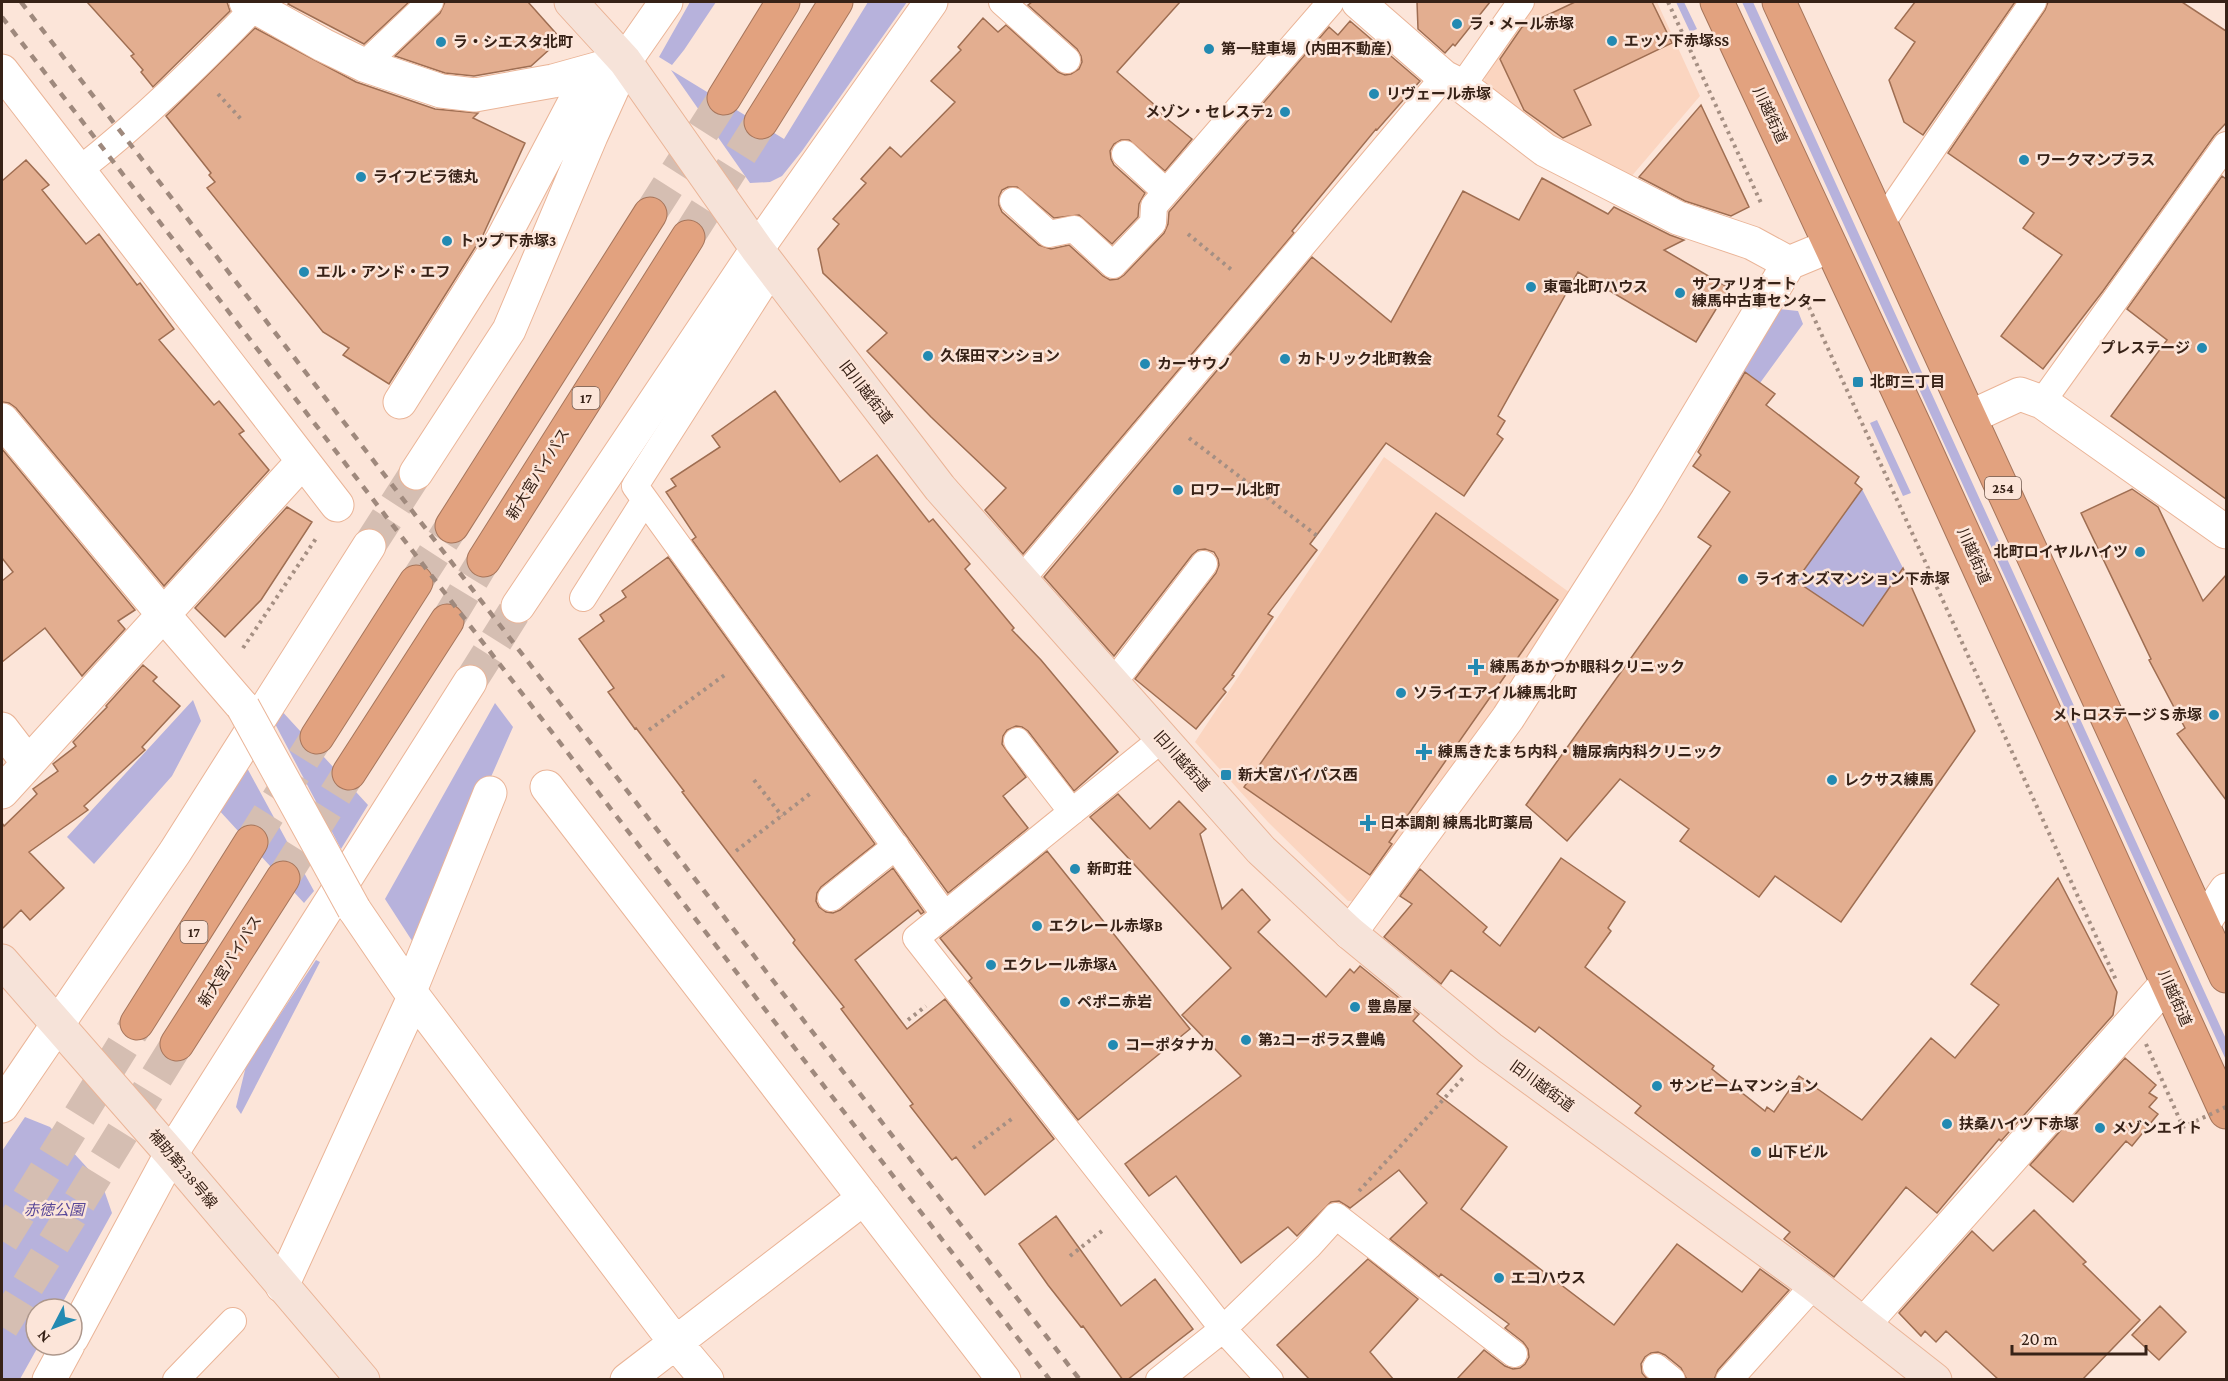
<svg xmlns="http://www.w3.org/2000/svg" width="2228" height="1381" font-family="'Crimson Pro','Noto Sans JP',serif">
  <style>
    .built { fill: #fbd5c0 }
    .green { fill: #b7b2dc }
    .building { fill: #e3ae90; stroke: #9f6e52; stroke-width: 1.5 }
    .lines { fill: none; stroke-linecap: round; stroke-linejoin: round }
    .street-tunnel { stroke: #d5beb2; stroke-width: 33; stroke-dasharray: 33 16; stroke-linecap: butt }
    .highway-tunnel { stroke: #d5beb2; stroke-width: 33; stroke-dasharray: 33 16; stroke-linecap: butt }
    .lane-casing { stroke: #eab497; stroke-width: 28 }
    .street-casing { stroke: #eab497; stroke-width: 35 }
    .secondary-casing { stroke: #eab497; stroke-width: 35 }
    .highway-casing { stroke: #a6755b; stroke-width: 35 }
    .path { stroke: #a58f83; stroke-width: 4; stroke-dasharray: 3 4.5; stroke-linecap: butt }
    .lane { stroke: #fff; stroke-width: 26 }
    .street { stroke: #fff; stroke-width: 33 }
    .secondary { stroke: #f6e3d9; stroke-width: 33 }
    .highway { stroke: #e2a27f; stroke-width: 33 }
    .rail { stroke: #9f897d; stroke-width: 4.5; stroke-dasharray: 8 8; stroke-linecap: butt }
    .street-bridge-casing { stroke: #eab497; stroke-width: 35; stroke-linecap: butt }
    .path-bridge { stroke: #a58f83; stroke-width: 4; stroke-dasharray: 3 4.5; stroke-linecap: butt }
    .street-bridge { stroke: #fff; stroke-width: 33 }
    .poi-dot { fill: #238ab2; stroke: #fce5d9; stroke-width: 2 }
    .labels { text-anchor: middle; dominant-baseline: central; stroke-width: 5; stroke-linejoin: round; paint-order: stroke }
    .shield { fill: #fce5d9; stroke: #725c51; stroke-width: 1.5 }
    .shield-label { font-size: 14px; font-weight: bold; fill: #372217 }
    .poi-label { font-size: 15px; font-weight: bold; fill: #372217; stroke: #fce5d9; text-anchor: start }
    .street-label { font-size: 15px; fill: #372217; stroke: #fce5d9 }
    .park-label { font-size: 15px; font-style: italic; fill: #584798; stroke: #fce5d9 }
  </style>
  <rect width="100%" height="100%" fill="#fce5d9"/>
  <!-- built -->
  <path class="built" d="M 1533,2 L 1657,2 L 1700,96 L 1630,178 L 1557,144 L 1485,89 L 1484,72 Z
    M 1384,457 L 1573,595 L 1366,901 L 1348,901 L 1268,822 L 1195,742 Z"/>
  <!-- green -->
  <path class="green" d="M 690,2 L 716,2 L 684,50 L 672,65 L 659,57 Z
    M 868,2 L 907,2 L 802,151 L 782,176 L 770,182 L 750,183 L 671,70 L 784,139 Z
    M 1676,2 L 1684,2 L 1697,29 L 1690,32 Z
    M 1742,2 L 1753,2 L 2226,1039 L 2226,1060 Z
    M 1779,309 L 1798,311 L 1803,324 L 1760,383 L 1750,375 L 1742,385 L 1733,378 Z
    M 1877,420 L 1911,493 L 1903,496 L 1870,423 Z
    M 1862,489 L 1903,568 L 1863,626 L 1644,793 Z
    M 193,700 L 201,721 L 172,776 L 94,864 L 67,837 Z
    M 495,703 L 513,727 L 416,947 L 385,899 Z
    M 279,708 L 368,805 L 341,849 L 273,720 Z
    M 246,766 L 314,891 L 304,903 L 217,808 Z
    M 316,960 L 320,962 L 241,1114 L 236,1107 L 246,1066 Z
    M 25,1117 L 50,1127 L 102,1184 L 112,1213 L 59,1309 L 36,1309 L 36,1345 L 39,1345 L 20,1379 L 2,1379 L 2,1151 Z"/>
  <!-- building -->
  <path class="building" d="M 87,2 L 227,2 L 230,11 L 153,87 L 141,72 L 143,70 L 131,56 L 134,54 Z
    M 290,2 L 409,2 L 364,44 L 288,4 Z
    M 445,2 L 528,2 L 561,39 L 531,66 L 474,76 L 445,73 L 395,56 L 440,13 Z
    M 1032,2 L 1180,2 L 1117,72 L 1157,107 L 1155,109 L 1192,139 L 1165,171 L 1129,140 L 1121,140 L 1114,144 L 1110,151 L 1111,159 L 1114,165 L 1145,193 L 1139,204 L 1138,217 L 1112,244 L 1079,215 L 1054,218 L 1017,187 L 1008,187 L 1002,190 L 999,197 L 999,205 L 1002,212 L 1039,245 L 1051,249 L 1069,245 L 1103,276 L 1110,280 L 1118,279 L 1124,275 L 1164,233 L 1168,224 L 1169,212 L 1329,27 L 1338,35 L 1350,21 L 1420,81 L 1377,130 L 1376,129 L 1292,231 L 1294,233 L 1023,554 L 985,510 L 1006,488 L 931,417 L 867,351 L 887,333 L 823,273 L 818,249 L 839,224 L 833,219 L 866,183 L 861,179 L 890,147 L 901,157 L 955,102 L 931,81 L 961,50 L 958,47 L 983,18 L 998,32 L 1006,25 L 1058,72 L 1065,75 L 1071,74 L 1079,69 L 1082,62 L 1081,56 L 1077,49 L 1028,5 Z
    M 1417,2 L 1490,2 L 1455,46 L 1453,44 L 1445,53 L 1418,29 Z
    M 1575,2 L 1652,2 L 1672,43 L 1574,90 L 1591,125 L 1563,138 L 1524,110 L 1500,59 L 1522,27 Z
    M 1915,2 L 2015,2 L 1923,135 L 1904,122 L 1889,80 L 1915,42 L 1895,28 Z
    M 2048,2 L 2182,2 L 2226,31 L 2226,123 L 2214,136 L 2103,291 L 2043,369 L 2001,336 L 2062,255 L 2023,228 L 2034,213 L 1948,153 L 2045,10 Z
    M 255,28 L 356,82 L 435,109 L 478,113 L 473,118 L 525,143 L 483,235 L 389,384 L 343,355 L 349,348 L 323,332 L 207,188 L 215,182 L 209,175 L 211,173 L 166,116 Z
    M 1701,105 L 1749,207 L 1731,216 L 1685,201 L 1639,177 Z
    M 26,160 L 49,185 L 42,190 L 86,244 L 99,234 L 137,285 L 140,283 L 174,329 L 159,340 L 214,405 L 219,401 L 244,431 L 239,434 L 269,470 L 164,586 L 16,408 L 9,403 L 2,402 L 2,181 Z
    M 2222,176 L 2226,179 L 2226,499 L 2111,416 L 2167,340 L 2127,309 Z
    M 1542,178 L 1608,214 L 1614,207 L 1670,235 L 1684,240 L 1664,250 L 1729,288 L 1696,342 L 1578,272 L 1498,416 L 1505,421 L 1497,434 L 1503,439 L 1464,496 L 1386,443 L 1310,544 L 1317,550 L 1268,614 L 1273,617 L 1232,675 L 1234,676 L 1223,689 L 1226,692 L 1196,729 L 1135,679 L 1216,573 L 1219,565 L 1218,559 L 1214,552 L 1205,549 L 1198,550 L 1192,555 L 1114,656 L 1044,577 L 1312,257 L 1391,322 L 1463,191 L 1519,220 Z
    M 1745,372 L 1775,394 L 1766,405 L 1859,477 L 1855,483 L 1862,489 L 1796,581 L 1863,626 L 1903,568 L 1975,731 L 1841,922 L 1775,876 L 1759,897 L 1680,841 L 1689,829 L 1620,779 L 1567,841 L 1526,805 L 1711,546 L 1698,537 L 1730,492 L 1693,466 L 1701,455 L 1698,452 Z
    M 775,391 L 840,482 L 877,455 L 929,522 L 933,519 L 970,564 L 965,569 L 1014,628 L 1012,630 L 1041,660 L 1118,752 L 1074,791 L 1028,731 L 1022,727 L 1016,726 L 1007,730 L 1003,736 L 1002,744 L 1026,777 L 1003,796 L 1028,828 L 948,893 L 692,540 L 696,537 L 666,492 L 676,486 L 671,479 L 720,447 L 712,436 Z
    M 2,449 L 135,610 L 118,621 L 125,629 L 82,676 L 45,628 L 2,662 L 2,581 L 13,572 L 2,558 Z
    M 2132,489 L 2158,507 L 2203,601 L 2226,575 L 2226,800 L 2177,734 L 2185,728 L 2149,660 L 2151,659 L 2081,513 Z
    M 287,507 L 312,522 L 261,600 L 225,637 L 195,608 Z
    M 1436,513 L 1558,600 L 1389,842 L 1392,844 L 1370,875 L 1244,787 Z
    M 668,557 L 875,844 L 821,887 L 817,893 L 816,901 L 819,907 L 826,912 L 833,913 L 840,910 L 893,868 L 924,912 L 921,914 L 918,910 L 855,960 L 907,1029 L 945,999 L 1054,1139 L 985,1195 L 956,1157 L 952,1160 L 910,1106 L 913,1104 L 841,1009 L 844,1007 L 793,943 L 795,940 L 682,792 L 684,791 L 636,728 L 635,729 L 608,692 L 614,688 L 579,639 L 604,621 L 600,615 L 626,597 L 622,591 Z
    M 143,665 L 157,677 L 153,681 L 180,706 L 142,747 L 145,750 L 84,806 L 88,810 L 29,852 L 64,888 L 30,920 L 21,910 L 2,929 L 2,823 L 4,826 L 37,794 L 33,789 L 58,771 L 53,764 L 76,746 L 73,742 L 107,707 L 106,706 Z
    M 1118,794 L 1150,829 L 1179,801 L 1206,829 L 1200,834 L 1222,909 L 1242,889 L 1270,920 L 1258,932 L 1326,997 L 1350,969 L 1354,973 L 1360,966 L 1419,1014 L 1413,1021 L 1462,1066 L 1437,1094 L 1507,1147 L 1461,1209 L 1614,1325 L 1677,1244 L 1742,1292 L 1760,1269 L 1789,1290 L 1718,1370 L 1714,1380 L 1687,1380 L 1681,1368 L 1665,1355 L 1658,1352 L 1651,1353 L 1645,1357 L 1641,1364 L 1642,1373 L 1648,1380 L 1456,1380 L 1484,1350 L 1505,1366 L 1513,1369 L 1520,1368 L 1525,1364 L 1529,1357 L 1528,1349 L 1523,1342 L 1505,1328 L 1509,1324 L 1441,1274 L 1439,1277 L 1390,1239 L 1427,1203 L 1399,1170 L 1350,1208 L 1339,1201 L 1331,1202 L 1297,1236 L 1288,1227 L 1241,1263 L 1176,1176 L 1149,1196 L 1125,1164 L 1241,1076 L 1182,1015 L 1231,968 L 1090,817 Z
    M 1047,851 L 1190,1029 L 1078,1120 L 969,981 L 972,978 L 940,938 Z
    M 1561,858 L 1625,902 L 1608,928 L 1611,931 L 1585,967 L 1714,1066 L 1712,1069 L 1765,1111 L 1767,1107 L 1774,1112 L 1799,1076 L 1862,1120 L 1931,1038 L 1955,1058 L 1999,1005 L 1971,984 L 2058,878 L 2117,992 L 2113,1015 L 2001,1141 L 1999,1139 L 1937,1213 L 1906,1187 L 1834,1277 L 1784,1239 L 1790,1232 L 1635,1113 L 1641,1106 L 1539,1027 L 1535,1032 L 1451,970 L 1441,984 L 1384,937 L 1412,904 L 1400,896 L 1420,869 L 1487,927 L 1483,932 L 1500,946 Z
    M 2125,1058 L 2156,1085 L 2149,1093 L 2157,1098 L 2149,1107 L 2158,1114 L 2132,1146 L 2126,1141 L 2073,1202 L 2030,1165 Z
    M 2034,1210 L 2086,1262 L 2083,1264 L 2140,1320 L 2082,1380 L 1999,1380 L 1946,1331 L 1936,1342 L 1925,1331 L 1921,1336 L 1899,1313 L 1972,1231 L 1993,1251 Z
    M 1056,1216 L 1121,1306 L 1155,1279 L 1193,1329 L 1127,1380 L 1123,1380 L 1083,1326 L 1081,1327 L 1048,1285 L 1019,1244 Z
    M 1368,1259 L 1418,1299 L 1370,1352 L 1394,1380 L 1310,1380 L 1277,1345 Z
    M 2160,1306 L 2186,1332 L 2159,1360 L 2132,1335 Z"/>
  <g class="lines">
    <!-- street-tunnel -->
    <path class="street-tunnel" d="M 369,546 L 416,473
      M 470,682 L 518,606"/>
    <!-- highway-tunnel -->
    <path class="highway-tunnel" d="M 650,214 L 724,98
      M 688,237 L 761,122
      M 416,582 L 452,526
      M 447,621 L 484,560
      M 251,842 L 317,737
      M 283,878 L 349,773
      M 2,1241 L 137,1023
      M 2,1327 L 177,1044"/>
    <defs>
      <path id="lane" d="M 1002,2 L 1067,60
        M 364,65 L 430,2
        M 1462,86 L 1521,2
        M 1125,154 L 1166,192
        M 78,171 C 142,121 199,65 255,7
        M 1013,201 L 1049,234 L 1074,229 L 1113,265 L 1153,223 L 1154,206 L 1331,2
        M 1881,224 L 2033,2
        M 773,270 L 635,486 L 945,915
        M 2042,402 L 2226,145
        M 1021,580 L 1444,77
        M 583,598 L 645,500
        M 1113,683 L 1204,564
        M 1162,739 L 916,938 L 1223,1329 L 1270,1380
        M 1017,741 L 1072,812
        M 831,898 L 896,846
        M 1656,1367 L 1672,1380
        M 176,1380 L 233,1321
        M 1159,1380 L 1223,1329 L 1308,1247 L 1336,1216 L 1514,1354
        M 1729,1380 L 1814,1285"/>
      <path id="street" d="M 246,2 L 323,45 L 364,65 L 441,91 L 475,95 L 553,81 L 625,61
        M 1358,2 L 1444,77 L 1462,86 L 1545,150 L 1678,218 L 1752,243 L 1789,263 L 1830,246
        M 2,71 L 337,505
        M 400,402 L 502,240 L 591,71
        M 1970,417 L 2020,394 L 2042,402 L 2226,532
        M 2,420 L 162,613 L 243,707
        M 416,473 L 509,330 L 591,136 L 625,61 L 666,2
        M 518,606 L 757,249 L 931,2
        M 2,729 L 28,763
        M 547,787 L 1004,1380
        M 2,792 L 303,461
        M 354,909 L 414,997 L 675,1342 L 707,1380
        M 2203,924 L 2226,890
        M 1350,933 L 1508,718 L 1647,500 L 1789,263
        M 410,991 L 490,793
        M 2,1106 L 175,852 L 369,546
        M 282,1286 L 414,997
        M 1864,1324 L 2167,983
        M 72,1338 L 171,1154 L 470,682
        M 49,1380 L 68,1345
        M 627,1380 L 864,1198"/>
      <path id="secondary" d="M 571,2 L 625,61 L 757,249 L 940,488 L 1261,850 L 1350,933 L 1490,1048 L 1814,1285 L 1935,1380
        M 2,961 L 171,1154 L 363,1380"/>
      <path id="highway" d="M 1717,2 L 1915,427 L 2226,1112
        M 1779,2 L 2226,976
        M 724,98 L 783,2
        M 761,122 L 836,2
        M 452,526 L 650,214
        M 484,560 L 688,237
        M 317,737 L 416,582
        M 349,773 L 447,621
        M 137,1023 L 251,842
        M 177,1044 L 283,878"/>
    </defs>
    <!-- lane casing -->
    <use href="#lane" class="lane-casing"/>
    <!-- street casing -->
    <use href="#street" class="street-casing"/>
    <!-- secondary casing -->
    <use href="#secondary" class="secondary-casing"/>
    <!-- highway casing -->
    <use href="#highway" class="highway-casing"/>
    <!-- path -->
    <path class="path" d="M 1668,2 L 1762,205
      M 218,94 L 241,119
      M 1188,234 L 1233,271
      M 1809,307 L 2116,980
      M 1189,438 L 1320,538
      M 243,648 L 317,537
      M 649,730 L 726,674
      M 754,780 L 782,816
      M 736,851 L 811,793
      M 908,1020 L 926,1006
      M 973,1148 L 1013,1118
      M 1359,1191 L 1464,1077
      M 1070,1256 L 1102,1231"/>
    <!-- lane -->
    <use href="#lane" class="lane"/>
    <!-- street -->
    <use href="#street" class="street"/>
    <!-- secondary -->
    <use href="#secondary" class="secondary"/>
    <!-- highway -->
    <use href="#highway" class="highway"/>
    <!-- rail -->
    <path class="rail" d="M 21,2 L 1080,1380
      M 2,17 L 1050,1380"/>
    <defs>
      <path id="street-bridge" d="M 243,707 L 354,909"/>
    </defs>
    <!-- street-bridge casing -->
    <use href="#street-bridge" class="street-bridge-casing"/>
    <!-- path-bridge -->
    <path class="path-bridge" d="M 2146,1044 L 2183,1127 L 2226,1107"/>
    <!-- street-bridge -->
    <use href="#street-bridge" class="street-bridge"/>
  </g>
  <!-- markers -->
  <g class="poi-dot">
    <circle cx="1457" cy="24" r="6"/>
    <circle cx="1612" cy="41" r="6"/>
    <circle cx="441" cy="42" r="6"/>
    <circle cx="1209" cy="49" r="6"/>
    <circle cx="1374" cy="94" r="6"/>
    <circle cx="1285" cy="112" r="6"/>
    <circle cx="2024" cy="160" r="6"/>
    <circle cx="361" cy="177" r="6"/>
    <circle cx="447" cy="241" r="6"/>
    <circle cx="304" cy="272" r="6"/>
    <circle cx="1531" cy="287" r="6"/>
    <circle cx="1680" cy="293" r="6"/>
    <circle cx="2202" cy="348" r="6"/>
    <circle cx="928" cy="356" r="6"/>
    <circle cx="1285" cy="359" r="6"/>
    <circle cx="1145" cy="364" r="6"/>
    <rect x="1852" y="376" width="12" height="12" rx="3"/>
    <circle cx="1178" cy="490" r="6"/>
    <circle cx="2140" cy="552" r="6"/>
    <circle cx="1743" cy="579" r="6"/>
    <path d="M1473 658h6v6h6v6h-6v6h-6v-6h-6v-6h6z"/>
    <circle cx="1401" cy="693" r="6"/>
    <circle cx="2214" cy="715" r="6"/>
    <path d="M1421 743h6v6h6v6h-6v6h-6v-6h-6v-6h6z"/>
    <rect x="1220" y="769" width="12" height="12" rx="3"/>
    <circle cx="1832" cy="780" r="6"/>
    <path d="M1365 814h6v6h6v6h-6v6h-6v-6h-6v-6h6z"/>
    <circle cx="1075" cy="869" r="6"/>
    <circle cx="1037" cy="926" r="6"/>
    <circle cx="991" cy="965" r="6"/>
    <circle cx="1065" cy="1002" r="6"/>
    <circle cx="1355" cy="1007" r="6"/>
    <circle cx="1246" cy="1040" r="6"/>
    <circle cx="1113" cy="1045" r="6"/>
    <circle cx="1657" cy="1086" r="6"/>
    <circle cx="1947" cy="1124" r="6"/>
    <circle cx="2100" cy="1128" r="6"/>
    <circle cx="1756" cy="1152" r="6"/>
    <circle cx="1499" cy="1278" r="6"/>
  </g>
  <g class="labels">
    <!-- shield labels -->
    <g class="shield">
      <rect x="572.5" y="387" width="27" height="22" rx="4.5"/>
      <rect x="1985" y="477" width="36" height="22" rx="4.5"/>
      <rect x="180.5" y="921" width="27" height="22" rx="4.5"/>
    </g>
    <g class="shield-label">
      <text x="586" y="398">17</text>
      <text x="2003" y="488">254</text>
      <text x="194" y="932">17</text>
    </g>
    <!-- poi labels -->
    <g class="poi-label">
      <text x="1469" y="24">ラ・メール赤塚</text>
      <text x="1624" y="41">エッソ下赤塚SS</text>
      <text x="453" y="42">ラ・シエスタ北町</text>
      <text x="1221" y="49">第一駐車場（内田不動産）</text>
      <text x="1386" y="94">リヴェール赤塚</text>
      <text x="1273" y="112" text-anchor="end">メゾン・セレステ2</text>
      <text x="2036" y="160">ワークマンプラス</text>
      <text x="373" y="177">ライフビラ徳丸</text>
      <text x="459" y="241">トップ下赤塚3</text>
      <text x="316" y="272">エル・アンド・エフ</text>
      <text x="1692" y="284">サファリオート<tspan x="1692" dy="17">練馬中古車センター</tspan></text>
      <text x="1543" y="287">東電北町ハウス</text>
      <text x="2190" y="348" text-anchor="end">プレステージ</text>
      <text x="940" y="356">久保田マンション</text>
      <text x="1297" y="359">カトリック北町教会</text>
      <text x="1157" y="364">カーサウノ</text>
      <text x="1870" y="382">北町三丁目</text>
      <text x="1190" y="490">ロワール北町</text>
      <text x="2128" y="552" text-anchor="end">北町ロイヤルハイツ</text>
      <text x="1755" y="579">ライオンズマンション下赤塚</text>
      <text x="1490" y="667">練馬あかつか眼科クリニック</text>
      <text x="1413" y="693">ソライエアイル練馬北町</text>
      <text x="2202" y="715" text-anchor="end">メトロステージＳ赤塚</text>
      <text x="1438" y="752">練馬きたまち内科・糖尿病内科クリニック</text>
      <text x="1238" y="775">新大宮バイパス西</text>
      <text x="1844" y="780">レクサス練馬</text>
      <text x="1380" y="823">日本調剤 練馬北町薬局</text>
      <text x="1087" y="869">新町荘</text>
      <text x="1049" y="926">エクレール赤塚B</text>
      <text x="1003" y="965">エクレール赤塚A</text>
      <text x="1077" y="1002">ペポニ赤岩</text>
      <text x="1367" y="1007">豊島屋</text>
      <text x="1258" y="1040">第2コーポラス豊嶋</text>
      <text x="1125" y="1045">コーポタナカ</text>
      <text x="1669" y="1086">サンビームマンション</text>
      <text x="1959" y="1124">扶桑ハイツ下赤塚</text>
      <text x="2112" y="1128">メゾンエイト</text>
      <text x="1768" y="1152">山下ビル</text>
      <text x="1511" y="1278">エコハウス</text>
    </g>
    <!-- street labels -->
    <g class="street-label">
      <text transform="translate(1770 115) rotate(65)">川越街道</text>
      <text transform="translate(866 392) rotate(52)">旧川越街道</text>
      <text transform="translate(538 474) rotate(-58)">新大宮バイパス</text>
      <text transform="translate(1974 556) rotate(66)">川越街道</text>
      <text transform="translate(1182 761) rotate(48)">旧川越街道</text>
      <text transform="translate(230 961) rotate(-58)">新大宮バイパス</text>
      <text transform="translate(2175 998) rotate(66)">川越街道</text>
      <text transform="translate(1542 1086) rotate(36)">旧川越街道</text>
      <text transform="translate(183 1169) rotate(50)">補助第238号線</text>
    </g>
    <!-- park labels -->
    <g class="park-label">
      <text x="54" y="1210">赤徳公園</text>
    </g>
  </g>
  <!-- border -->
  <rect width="2228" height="1381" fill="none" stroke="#372217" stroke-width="6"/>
  <!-- north arrow -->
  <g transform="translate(54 1327) rotate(228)"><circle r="28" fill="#fce5d9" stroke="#ad978b" stroke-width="1.5"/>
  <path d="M0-4.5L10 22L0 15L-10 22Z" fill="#238ab2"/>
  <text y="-9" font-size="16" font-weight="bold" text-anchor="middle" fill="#372217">N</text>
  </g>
  <!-- scale -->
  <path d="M2012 1345v9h134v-9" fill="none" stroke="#372217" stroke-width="3"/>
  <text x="2021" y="1345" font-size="18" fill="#372217" stroke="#fce5d9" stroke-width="4.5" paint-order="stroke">20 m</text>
</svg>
